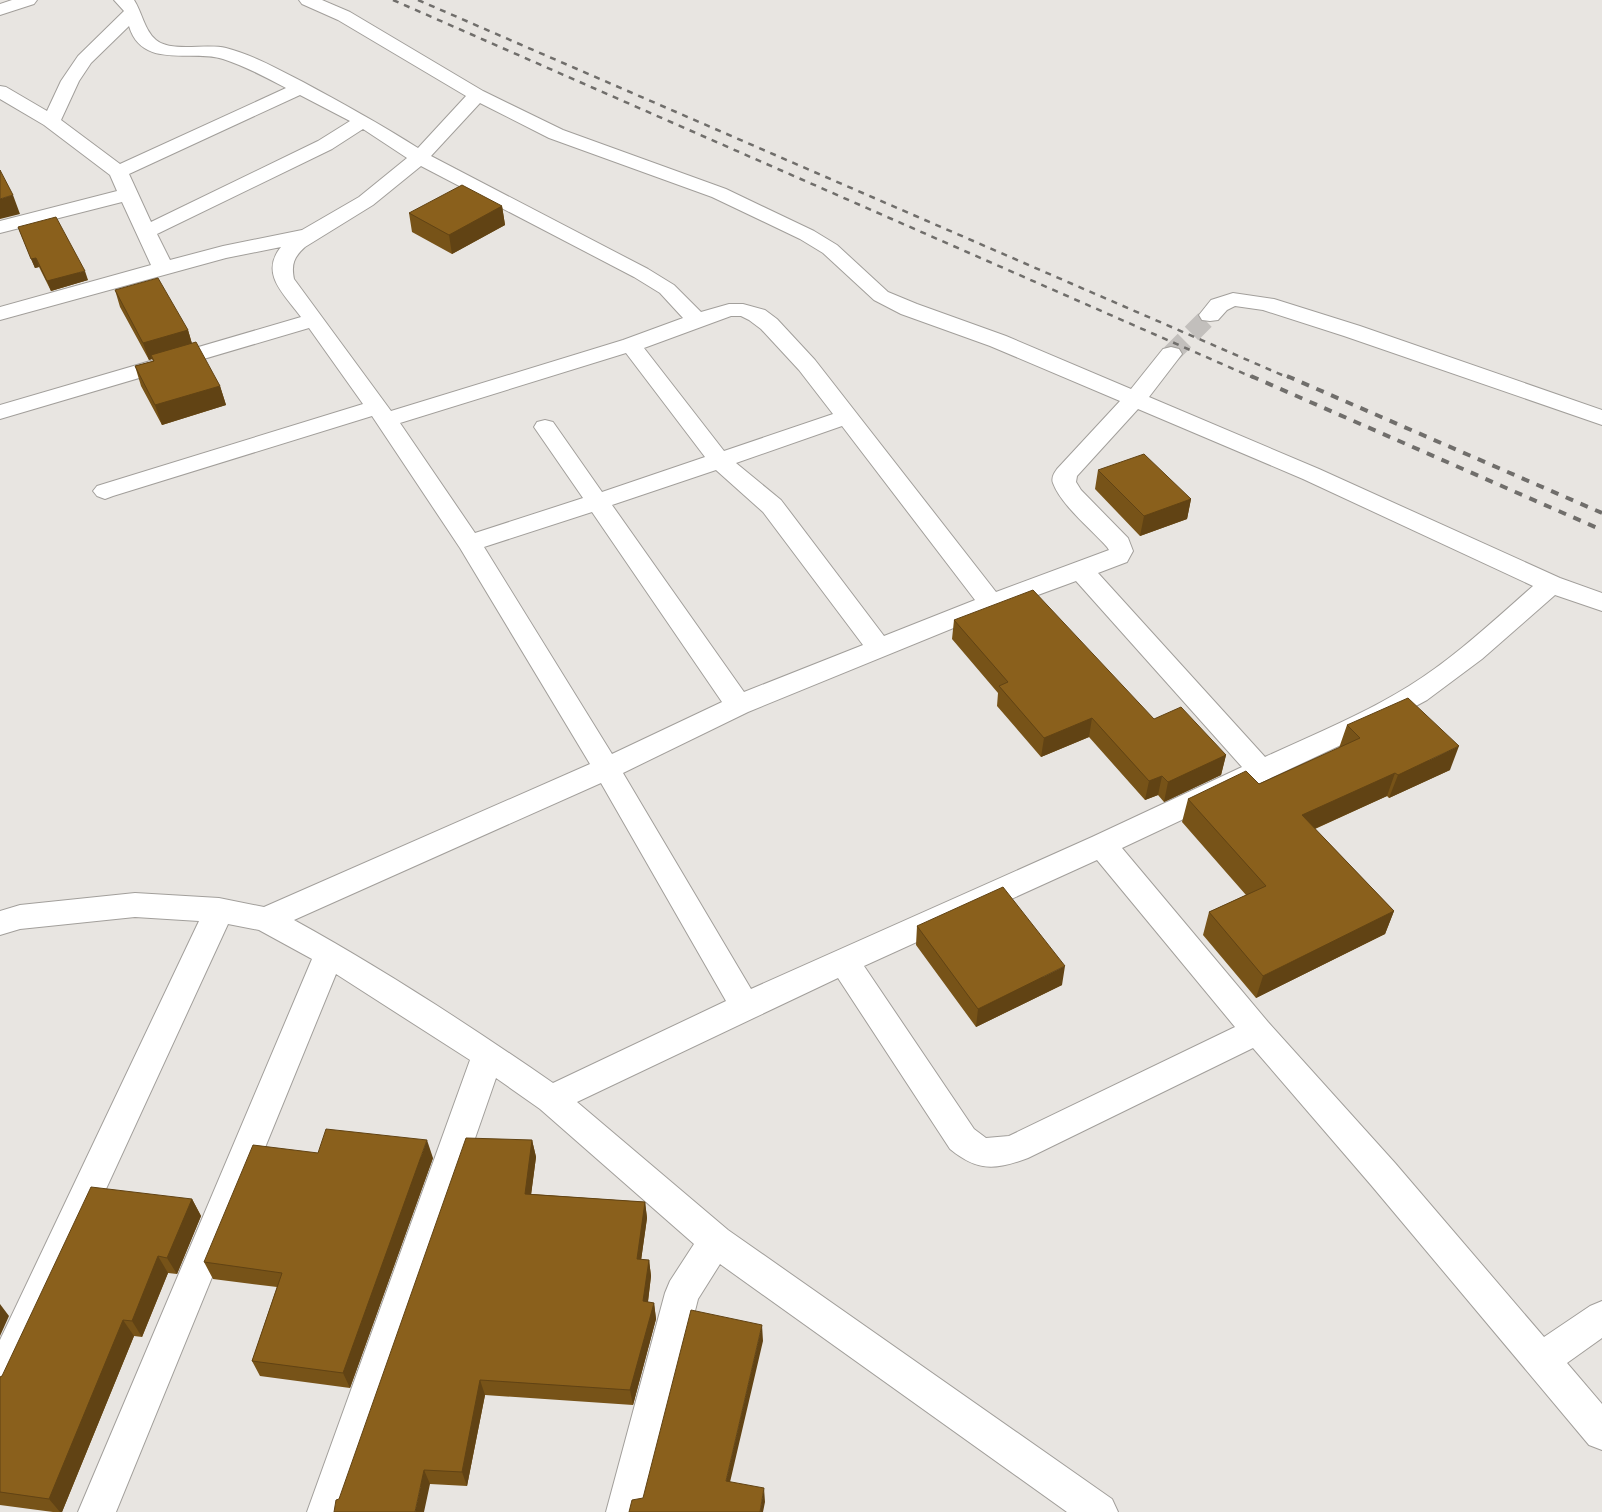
<svg xmlns="http://www.w3.org/2000/svg" width="1602" height="1512" font-family="'Sofia Sans Condensed',sans-serif">
  <style>
    .lines { fill: none; stroke-linecap: round; stroke-linejoin: round }
    .street-tunnel { stroke: #c2bfbc; stroke-width: 19; stroke-dasharray: 19 10; stroke-linecap: butt }
    .street-casing { stroke: #a29f9b; stroke-width: 2 }
    .street { fill: #fff; fill-rule: evenodd }
    .rail-far1 { stroke: #706e6b; stroke-width: 2.5; stroke-dasharray: 6 6; stroke-linecap: butt }
    .rail { stroke: #706e6b; stroke-width: 4; stroke-dasharray: 8 8; stroke-linecap: butt }
    .wall { fill: #775318 }
    .shaded-wall { fill: #614314 }
    .building { fill: #8a601c; stroke: #614314 }
  </style>
  <rect width="100%" height="100%" fill="#e8e5e1"/>
  <g class="lines">
    <!-- street-tunnel -->
    <path class="street-tunnel" d="M 1171,354 L 1210,315"/>
    <defs>
      <path id="street" d="M 12,0 L 37,0 L 34,4 L 0,15 L 0,4 Z
        M 114,0 L 134,0 C 142,12 144,30 156,40 C 172,53 206,43 226,48 C 253,55 278,69 303,82 C 342,103 380,124 418,148 L 466,96 L 338,20 L 302,4 L 299,0 L 322,0 L 350,12 L 483,91 L 563,130 L 726,189 L 814,231 L 837,245 L 888,292 L 917,304 L 1006,336 L 1131,389 L 1163,349 L 1171,347 L 1179,349 L 1182,354 L 1149,397 L 1319,469 L 1560,578 L 1602,593 L 1602,611 L 1555,595 L 1482,659 L 1427,700 L 1360,736 L 1122,848 L 1268,1022 L 1395,1163 L 1544,1337 L 1590,1306 L 1602,1301 L 1602,1338 L 1567,1363 L 1602,1404 L 1602,1450 L 1589,1445 L 1371,1185 L 1253,1048 L 1028,1158 C 996,1170 978,1172 950,1149 L 838,978 L 577,1102 L 728,1230 L 1112,1499 L 1118,1512 L 1067,1512 L 720,1264 L 698,1299 L 644,1512 L 606,1512 L 665,1293 L 670,1281 L 694,1244 L 540,1109 L 496,1078 L 345,1512 L 307,1512 L 470,1060 L 336,974 L 116,1512 L 78,1512 L 312,959 L 259,930 L 228,924 L 13,1391 L 0,1397 L 0,1340 L 199,921 L 135,917 L 20,929 L 0,935 L 0,911 L 20,905 L 135,893 L 219,898 L 264,907 L 590,764 L 460,548 L 372,416 L 113,496 L 105,499 L 97,496 L 93,491 L 97,486 L 363,404 L 309,328 L 0,419 L 0,405 L 301,317 C 285,295 259,274 281,247 L 226,258 L 0,320 L 0,307 L 151,265 L 122,202 L 0,233 L 0,221 L 117,191 L 110,175 L 44,125 L 0,99 L 0,86 L 6,87 L 47,111 L 61,81 L 78,56 L 124,11 ZM 129,26 C 142,70 192,49 223,59 C 245,66 265,77 286,88 L 120,164 L 61,120 L 79,81 L 91,63 ZM 300,95 L 350,121 L 318,141 L 151,222 L 129,174 ZM 480,103 L 549,138 L 712,197 L 800,239 L 823,253 L 874,300 L 901,314 L 990,346 L 1120,401 L 1057,469 C 1054,473 1051,478 1053,483 C 1061,505 1092,530 1107,547 L 1109,550 L 996,592 L 815,360 L 777,319 L 765,310 L 743,304 L 729,304 L 701,312 L 674,285 L 648,269 L 431,156 ZM 363,129 L 407,158 L 359,197 L 302,230 L 223,246 L 170,260 L 157,234 L 332,149 ZM 421,166 L 634,277 L 660,293 L 683,318 L 623,340 L 391,411 L 294,279 C 291,264 294,257 305,247 L 373,205 ZM 731,316 L 741,316 L 749,320 L 761,329 L 799,370 L 833,414 L 724,451 L 644,348 ZM 626,353 L 705,457 L 602,492 L 553,422 L 545,420 L 537,422 L 534,427 L 583,498 L 475,533 L 400,423 ZM 1138,409 L 1303,479 L 1533,586 C 1493,621 1454,658 1409,686 C 1364,714 1313,735 1265,757 L 1098,573 L 1127,562 L 1133,551 L 1128,538 L 1081,490 L 1076,482 L 1077,476 ZM 842,426 L 975,600 L 884,636 L 781,500 L 736,463 ZM 716,470 L 763,512 L 863,645 L 744,692 L 612,505 ZM 592,512 L 722,702 L 612,754 L 484,547 ZM 1076,581 L 1242,767 L 1092,837 L 751,989 L 623,773 L 748,712 L 1000,609 ZM 601,783 L 726,1001 L 553,1083 C 469,1025 383,969 294,920 ZM 1097,860 L 1235,1027 L 1009,1136 L 986,1138 L 974,1129 L 864,966 Z
        M 1233,293 L 1274,299 L 1360,326 L 1602,410 L 1602,425 L 1344,336 L 1263,310 L 1235,306 L 1227,310 L 1218,320 L 1210,321 L 1202,320 L 1199,315 L 1211,300 Z"/>
    </defs>
    <!-- street casing -->
    <use href="#street" class="street-casing"/>
    <!-- street -->
    <use href="#street" class="street"/>
    <!-- rail-far1 -->
    <path class="rail-far1" d="M 393,0 L 1254,378
      M 418,0 L 1289,378"/>
    <!-- rail -->
    <path class="rail" d="M 1251,376 L 1602,530
      M 1287,376 L 1602,513"/>
  </g>
  <!-- wall -->
  <path class="wall" d="M 502,206 L 505,225 L 452,254 L 412,232 L 409,213 Z
    M 18,227 L 88,280 L 51,291 L 39,267 L 35,268 Z
    M 115,290 L 188,330 L 192,344 L 220,386 L 226,405 L 162,425 L 141,386 L 135,366 L 153,361 L 152,359 L 149,360 L 120,307 Z
    M 1098,470 L 1191,499 L 1187,519 L 1140,536 L 1095,489 Z
    M 954,620 L 1226,755 L 1221,775 L 1164,802 L 1158,795 L 1145,800 L 1089,737 L 1041,757 L 997,706 L 998,693 L 952,639 Z
    M 1347,725 L 1450,770 L 1389,798 L 1387,796 L 1315,829 L 1394,911 L 1385,934 L 1256,998 L 1203,935 L 1209,912 L 1246,895 L 1182,822 L 1188,799 L 1259,784 L 1339,748 Z
    M 917,926 L 1062,985 L 976,1027 L 916,945 Z
    M 532,1140 L 536,1157 L 531,1194 L 645,1202 L 647,1218 L 641,1260 L 649,1260 L 651,1276 L 648,1302 L 654,1303 L 656,1319 L 633,1405 L 485,1395 L 467,1486 L 430,1484 L 339,1499 Z
    M 318,1153 L 433,1158 L 350,1388 L 260,1376 L 252,1361 L 277,1287 L 213,1279 L 204,1262 Z
    M 192,1199 L 201,1216 L 177,1274 L 168,1273 L 142,1337 L 134,1336 L 62,1512 L 53,1512 L 0,1505 L 0,1377 L 2,1376 Z"/>
  <!-- shaded-wall -->
  <path class="shaded-wall" d="M 13,195 L 20,214 L 0,219 L 0,199 Z
    M 502,206 L 505,225 L 452,254 L 449,235 Z
    M 36,258 L 39,267 L 35,268 L 31,259 Z
    M 85,271 L 88,280 L 51,291 L 47,281 Z
    M 188,330 L 193,347 L 151,355 L 152,359 L 149,360 L 143,343 Z
    M 220,386 L 226,405 L 162,425 L 155,405 Z
    M 1191,499 L 1187,519 L 1140,536 L 1144,516 Z
    M 1092,718 L 1089,737 L 1041,757 L 1044,738 Z
    M 1459,746 L 1450,770 L 1389,798 L 1398,775 Z
    M 1226,755 L 1221,775 L 1164,802 L 1168,782 Z
    M 1395,773 L 1387,796 L 1294,838 L 1302,815 Z
    M 1162,776 L 1158,795 L 1145,800 L 1149,781 Z
    M 1394,911 L 1385,934 L 1256,998 L 1263,976 Z
    M 1065,966 L 1062,985 L 976,1027 L 978,1009 Z
    M 427,1140 L 433,1158 L 350,1388 L 343,1373 Z
    M 532,1140 L 536,1157 L 529,1211 L 525,1194 Z
    M 192,1199 L 201,1216 L 177,1274 L 167,1258 Z
    M 645,1202 L 647,1218 L 639,1275 L 637,1259 Z
    M 158,1256 L 168,1273 L 142,1337 L 132,1321 Z
    M 649,1260 L 651,1276 L 646,1317 L 643,1301 Z
    M 654,1303 L 656,1319 L 633,1405 L 630,1390 Z
    M 0,1304 L 9,1316 L 0,1336 Z
    M 123,1320 L 134,1336 L 62,1512 L 60,1512 L 49,1499 Z
    M 762,1325 L 763,1341 L 727,1495 L 726,1481 Z
    M 480,1380 L 485,1395 L 467,1486 L 462,1472 Z
    M 424,1470 L 430,1484 L 424,1512 L 415,1512 Z
    M 764,1488 L 765,1502 L 763,1512 L 760,1512 Z"/>
  <!-- building -->
  <path class="building" d="M 0,170 L 13,195 L 0,199 Z
    M 462,185 L 502,206 L 449,235 L 409,213 Z
    M 56,217 L 85,271 L 47,281 L 36,258 L 31,259 L 18,227 Z
    M 158,278 L 188,330 L 143,343 L 115,290 Z
    M 196,342 L 220,386 L 155,405 L 135,366 L 154,361 L 151,355 Z
    M 1144,454 L 1191,499 L 1144,516 L 1098,470 Z
    M 1033,590 L 1154,719 L 1181,707 L 1226,755 L 1168,782 L 1162,776 L 1149,781 L 1092,718 L 1044,738 L 999,686 L 1008,682 L 954,620 Z
    M 1408,698 L 1459,746 L 1398,775 L 1395,773 L 1302,815 L 1394,911 L 1263,976 L 1209,912 L 1266,886 L 1188,799 L 1246,771 L 1259,784 L 1360,738 L 1347,725 Z
    M 1003,887 L 1065,966 L 978,1009 L 917,926 Z
    M 326,1129 L 427,1140 L 343,1373 L 252,1361 L 282,1273 L 204,1262 L 253,1145 L 318,1153 Z
    M 466,1138 L 532,1140 L 525,1194 L 645,1202 L 637,1259 L 649,1260 L 643,1301 L 654,1303 L 630,1390 L 480,1380 L 462,1472 L 424,1470 L 415,1512 L 334,1512 L 336,1500 L 339,1499 Z
    M 91,1187 L 192,1199 L 167,1258 L 158,1256 L 132,1321 L 123,1320 L 49,1499 L 0,1492 L 0,1377 L 2,1376 Z
    M 691,1310 L 762,1325 L 726,1481 L 764,1488 L 760,1512 L 629,1512 L 632,1500 L 643,1498 Z"/>
</svg>
